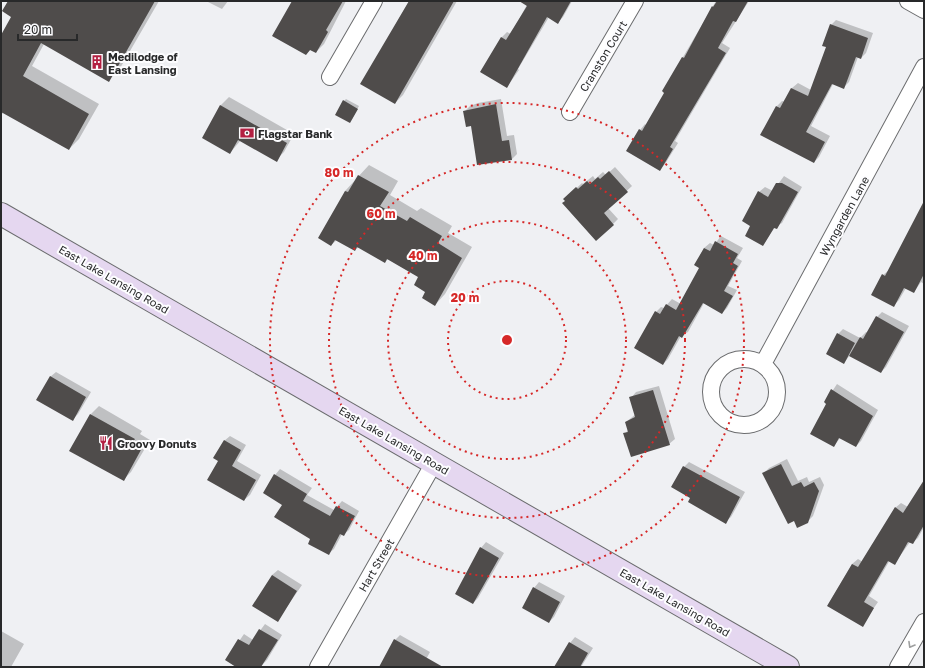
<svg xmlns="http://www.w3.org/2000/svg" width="925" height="668" font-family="'Golos Text',sans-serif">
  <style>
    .shadow { fill: #0003 }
    .building { fill: #4f4c4b }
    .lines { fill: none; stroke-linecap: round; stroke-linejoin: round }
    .street-casing { stroke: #6b6c6e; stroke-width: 18 }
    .secondary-casing { stroke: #6b6c6e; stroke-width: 24 }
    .street { stroke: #fff; stroke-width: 16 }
    .secondary { stroke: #e5d7f0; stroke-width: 22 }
    .oneway { stroke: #9e9f9f }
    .ring { fill: none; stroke: #d62828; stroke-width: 2; stroke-dasharray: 2 4 }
    .labels { text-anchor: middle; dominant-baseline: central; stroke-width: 4; stroke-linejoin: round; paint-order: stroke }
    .poi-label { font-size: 11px; font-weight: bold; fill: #28292a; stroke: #fdfdff; text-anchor: start }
    .street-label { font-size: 11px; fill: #28292a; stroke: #fdfdff }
    .centre { fill: #d62828; stroke: #fdfdff; stroke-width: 2 }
    .ring-label { font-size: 12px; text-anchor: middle; font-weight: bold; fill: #d62828; stroke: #fdfdff; stroke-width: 4; stroke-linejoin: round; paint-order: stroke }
  </style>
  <rect width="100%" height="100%" fill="#eff0f3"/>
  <!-- shadow -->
  <path class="shadow" d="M 9,1 L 159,1 L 119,70 L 108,80 L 44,44 L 32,66 L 99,104 L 79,139 L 69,149 L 4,112 L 1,115 L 1,37 L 13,16 Z
    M 206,1 L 228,1 L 222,9 Z
    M 293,1 L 346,1 L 324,44 L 316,52 L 311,49 L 306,54 Z
    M 409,1 L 457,1 L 403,95 L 395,103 L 362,84 Z
    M 529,1 L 572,1 L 563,17 L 558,22 L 549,17 L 518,69 L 519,70 L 507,87 L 481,72 L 502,37 L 507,32 L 511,34 Z
    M 716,1 L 749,1 L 722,43 L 730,48 L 675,141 L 678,143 L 665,164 L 660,170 L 640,130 L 645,124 L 647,126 L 666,93 L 663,91 Z
    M 836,20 L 873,33 L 866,53 L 861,58 L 858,57 L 849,82 L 844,87 L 833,84 L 811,126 L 830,136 L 819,157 L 814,162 L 777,106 L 782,101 L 785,102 L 792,88 L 798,83 L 811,90 L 827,46 L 831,25 Z
    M 229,97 L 294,134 L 284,152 L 276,160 L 241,140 L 230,153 L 204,138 L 221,105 Z
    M 346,99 L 359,106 L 352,119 L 344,101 Z
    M 501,99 L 507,136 L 514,135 L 517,154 L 512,159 L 478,164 L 472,125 L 464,112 L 470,106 L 478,103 Z
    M 369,165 L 398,181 L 390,195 L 417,211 L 421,208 L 452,226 L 448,233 L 472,247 L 445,294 L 435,305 L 419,277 L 388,259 L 385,262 L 359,247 L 355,250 L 337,240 L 331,245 L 345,191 Z
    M 615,167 L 632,186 L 608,208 L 618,219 L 613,224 L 566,200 L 570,194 L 582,183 L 583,184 L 593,176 L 595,179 L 603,172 L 606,175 Z
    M 784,176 L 802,187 L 782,223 L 775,227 L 763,245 L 752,225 L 759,192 L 765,187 L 773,191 Z
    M 924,205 L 924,284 L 921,282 L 914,292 L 906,288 L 899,300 L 894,305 L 883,275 L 889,270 Z
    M 721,236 L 743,248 L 737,258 L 742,261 L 728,286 L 737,290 L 727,308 L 722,313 L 704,303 L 688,332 L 681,336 L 668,359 L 663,364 L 656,312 L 661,307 L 664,308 L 672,299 L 681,304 L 701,268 L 695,265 L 704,248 L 710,243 L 714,245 Z
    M 882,312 L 909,326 L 886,367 L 881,372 L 850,355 L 844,363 L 838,334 L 843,329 L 860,338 L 866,332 L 868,333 L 877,317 Z
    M 56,372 L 91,392 L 78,414 L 73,419 L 50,377 Z
    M 837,384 L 878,410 L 861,441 L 856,446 L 840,438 L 834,446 L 828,404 L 825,402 Z
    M 659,386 L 675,439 L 669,444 L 625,434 L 628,430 L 626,422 L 636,414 L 631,398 L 636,392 Z
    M 99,406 L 142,431 L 140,434 L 150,440 L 131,472 L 123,480 L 91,414 Z
    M 230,436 L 246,445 L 237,461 L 261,475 L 250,495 L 244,500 L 219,461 L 224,441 Z
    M 787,459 L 798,481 L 807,477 L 809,482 L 820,477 L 824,485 L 813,516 L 807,522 L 794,520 L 764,473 L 769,468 Z
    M 689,462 L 745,492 L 731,517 L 725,522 L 691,498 L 684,467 Z
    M 280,469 L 312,488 L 307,495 L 334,510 L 342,501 L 359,511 L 349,530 L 343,535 L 342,534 L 334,549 L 328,554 L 312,538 L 283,504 L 275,475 Z
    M 924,481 L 924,527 L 918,538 L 912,543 L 910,542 L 895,563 L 890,560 L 869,596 L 878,602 L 862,625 L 828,605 L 852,564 L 858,559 L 863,562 L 895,508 L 901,503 L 908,507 Z
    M 486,542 L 504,553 L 478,598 L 473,603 L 481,548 Z
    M 278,570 L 302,585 L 277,621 L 272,575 Z
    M 539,582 L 565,596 L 554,617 L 549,622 L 534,588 Z
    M 265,624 L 282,635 L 267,660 L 262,665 L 236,667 L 226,660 L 244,634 L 253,640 Z
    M 1,631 L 24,644 L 11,667 L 1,667 Z
    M 400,635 L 430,652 L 422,667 L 383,667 L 395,640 Z
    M 575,637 L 593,648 L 581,667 L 555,667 L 570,643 Z"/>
  <!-- building -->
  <path class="building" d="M 8,1 L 155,1 L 109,82 L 41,43 L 23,76 L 89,114 L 69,150 L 1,112 L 1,35 L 11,17 L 2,11 Z
    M 292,1 L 343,1 L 326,30 L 328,32 L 316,53 L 310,50 L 306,55 L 272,36 Z
    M 409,1 L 454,1 L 395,104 L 360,84 Z
    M 519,1 L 571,1 L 558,24 L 547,17 L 507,88 L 480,72 L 501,37 L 506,40 L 527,6 Z
    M 717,1 L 748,1 L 736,22 L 733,21 L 718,48 L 726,53 L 670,147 L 673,149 L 660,171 L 626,151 L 639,129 L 642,131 L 664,93 L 662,91 L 682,57 L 684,58 L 712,6 L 713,7 Z
    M 830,24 L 868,38 L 861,59 L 856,57 L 844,89 L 832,84 L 806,132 L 825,142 L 814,163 L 760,135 L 776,106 L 780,108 L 791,88 L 808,96 L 826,47 L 822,46 Z
    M 343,100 L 358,109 L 350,123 L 335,115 Z
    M 496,104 L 502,141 L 509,140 L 512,160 L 477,165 L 471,126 L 466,127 L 463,111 Z
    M 220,105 L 287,143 L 277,162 L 238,140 L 230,154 L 202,138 Z
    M 609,171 L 628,192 L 604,213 L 614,225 L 596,241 L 562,203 L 565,201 L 563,199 L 576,187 L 578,189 L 587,181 L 590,184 L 598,177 L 600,179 Z
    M 358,175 L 389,192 L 380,206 L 407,221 L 410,217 L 442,236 L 438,243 L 462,258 L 435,306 L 422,298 L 425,292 L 414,285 L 418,277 L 387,259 L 385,263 L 357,247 L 355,251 L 335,240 L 331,246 L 318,238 L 345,191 L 348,192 Z
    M 776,183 L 782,183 L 798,192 L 777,229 L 774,228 L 763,246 L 745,236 L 750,226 L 742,221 L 758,191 L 768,197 Z
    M 924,201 L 924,274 L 914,293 L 904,288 L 894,307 L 871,295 L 882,274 L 885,276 Z
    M 715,241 L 738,254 L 733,263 L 738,266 L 724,291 L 733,296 L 722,314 L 703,303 L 682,338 L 679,336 L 663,365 L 634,348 L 655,311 L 660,314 L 666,304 L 676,310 L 699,268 L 694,265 L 704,248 L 710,251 Z
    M 876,316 L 904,332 L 881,373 L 849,356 L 860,337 L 863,339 Z
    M 837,333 L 855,343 L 844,364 L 826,354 Z
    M 50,376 L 86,397 L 73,421 L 36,400 Z
    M 831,389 L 873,416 L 856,447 L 839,438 L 834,447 L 810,434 L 826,404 L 824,402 Z
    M 653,390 L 670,445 L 631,457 L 623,433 L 628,432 L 625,422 L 635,417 L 629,397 Z
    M 90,414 L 135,439 L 133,442 L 142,448 L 124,481 L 69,451 Z
    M 224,440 L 241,450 L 232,466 L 256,480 L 244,501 L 207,480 L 218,461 L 213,458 Z
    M 781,464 L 792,486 L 801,482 L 804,487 L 814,482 L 819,491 L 808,523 L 797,528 L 794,521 L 788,524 L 762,473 Z
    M 683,466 L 740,497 L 726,524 L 688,502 L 690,498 L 671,487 Z
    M 274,474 L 307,494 L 303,501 L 330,516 L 336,506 L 355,516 L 344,536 L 340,534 L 329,555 L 308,544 L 310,539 L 274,517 L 282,505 L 263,493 Z
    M 924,480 L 924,525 L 913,544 L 908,542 L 895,565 L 888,561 L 864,602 L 874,608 L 863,627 L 827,606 L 852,564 L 858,567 L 895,507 L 903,513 Z
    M 480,547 L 499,558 L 473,604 L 455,594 Z
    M 272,575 L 297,591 L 278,622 L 252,606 Z
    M 533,587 L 560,602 L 549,623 L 522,608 Z
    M 259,629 L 278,640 L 261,667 L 236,667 L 225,660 L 238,639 L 249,645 Z
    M 394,639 L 443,667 L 379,667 Z
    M 569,642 L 588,653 L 580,667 L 554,667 Z"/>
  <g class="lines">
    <defs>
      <path id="street" d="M 908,1 L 924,10
        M 330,77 L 374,1
        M 570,112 L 635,1
        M711 392a33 33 0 1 1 66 0a33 33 0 1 1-66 0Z
        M 763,364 L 924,67
        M 318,667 L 434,463
        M 898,667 L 924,622"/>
      <path id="secondary" d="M 1,214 L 788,667"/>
    </defs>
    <!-- street casing -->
    <use href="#street" class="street-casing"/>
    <!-- secondary casing -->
    <use href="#secondary" class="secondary-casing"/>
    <!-- street -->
    <use href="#street" class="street"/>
    <!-- secondary -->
    <use href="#secondary" class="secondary"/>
  </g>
  <!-- one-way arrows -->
  <defs><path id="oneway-chevron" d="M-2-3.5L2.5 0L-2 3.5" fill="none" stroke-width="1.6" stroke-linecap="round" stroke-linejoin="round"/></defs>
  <use class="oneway" href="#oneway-chevron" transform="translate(911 645) rotate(120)"/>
  <!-- distance rings -->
  <g class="ring">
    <circle cx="507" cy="340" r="59"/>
    <circle cx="507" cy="340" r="119"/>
    <circle cx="507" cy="340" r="178"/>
    <circle cx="507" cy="340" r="237"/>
  </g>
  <!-- icons -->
  <defs>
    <symbol id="building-bare" viewBox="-9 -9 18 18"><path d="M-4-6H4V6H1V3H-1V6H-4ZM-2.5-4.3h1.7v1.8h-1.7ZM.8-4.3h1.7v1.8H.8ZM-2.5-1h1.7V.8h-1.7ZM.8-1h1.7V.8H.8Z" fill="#b32042" stroke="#fdfdff" stroke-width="2.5" paint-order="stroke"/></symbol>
    <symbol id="bank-bare" viewBox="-9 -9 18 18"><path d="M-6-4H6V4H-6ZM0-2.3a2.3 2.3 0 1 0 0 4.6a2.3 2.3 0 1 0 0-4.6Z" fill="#b32042" stroke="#fdfdff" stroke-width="2.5" paint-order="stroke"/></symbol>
    <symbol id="restaurant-bare" viewBox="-9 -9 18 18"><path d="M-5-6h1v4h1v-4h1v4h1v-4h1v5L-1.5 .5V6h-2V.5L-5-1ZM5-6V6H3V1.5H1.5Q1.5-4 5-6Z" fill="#b32042" stroke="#fdfdff" stroke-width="2.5" paint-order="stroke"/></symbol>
  </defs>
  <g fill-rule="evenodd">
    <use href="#building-bare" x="87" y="52" width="20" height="20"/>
    <use href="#bank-bare" x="237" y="123" width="20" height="20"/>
    <use href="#restaurant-bare" x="96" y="433" width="20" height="20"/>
  </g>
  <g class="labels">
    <!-- poi labels -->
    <g class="poi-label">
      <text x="108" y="56">Medilodge of<tspan x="108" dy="13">East Lansing</tspan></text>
      <text x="258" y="133">Flagstar Bank</text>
      <text x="117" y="443">Groovy Donuts</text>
    </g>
    <!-- street labels -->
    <g class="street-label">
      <text transform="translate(603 56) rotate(-59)">Cranston Court</text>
      <text transform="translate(844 216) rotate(-61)">Wyngarden Lane</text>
      <text transform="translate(114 279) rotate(30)">East Lake Lansing Road</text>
      <text transform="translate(394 440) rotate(30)">East Lake Lansing Road</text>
      <text transform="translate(376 565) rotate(-60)">Hart Street</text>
      <text transform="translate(675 602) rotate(30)">East Lake Lansing Road</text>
    </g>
  </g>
  <circle cx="507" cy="340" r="6" class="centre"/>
  <g class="ring-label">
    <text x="339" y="177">80 m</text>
    <text x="381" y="218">60 m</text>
    <text x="423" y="260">40 m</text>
    <text x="465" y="302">20 m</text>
  </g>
  <!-- border -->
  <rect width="925" height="668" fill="none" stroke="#28292a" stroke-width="4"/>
  <!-- scale -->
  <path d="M18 34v6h59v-6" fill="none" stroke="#28292a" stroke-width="2"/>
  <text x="24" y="34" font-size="12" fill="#28292a" stroke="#fdfdff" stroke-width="3" paint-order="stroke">20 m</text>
</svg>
